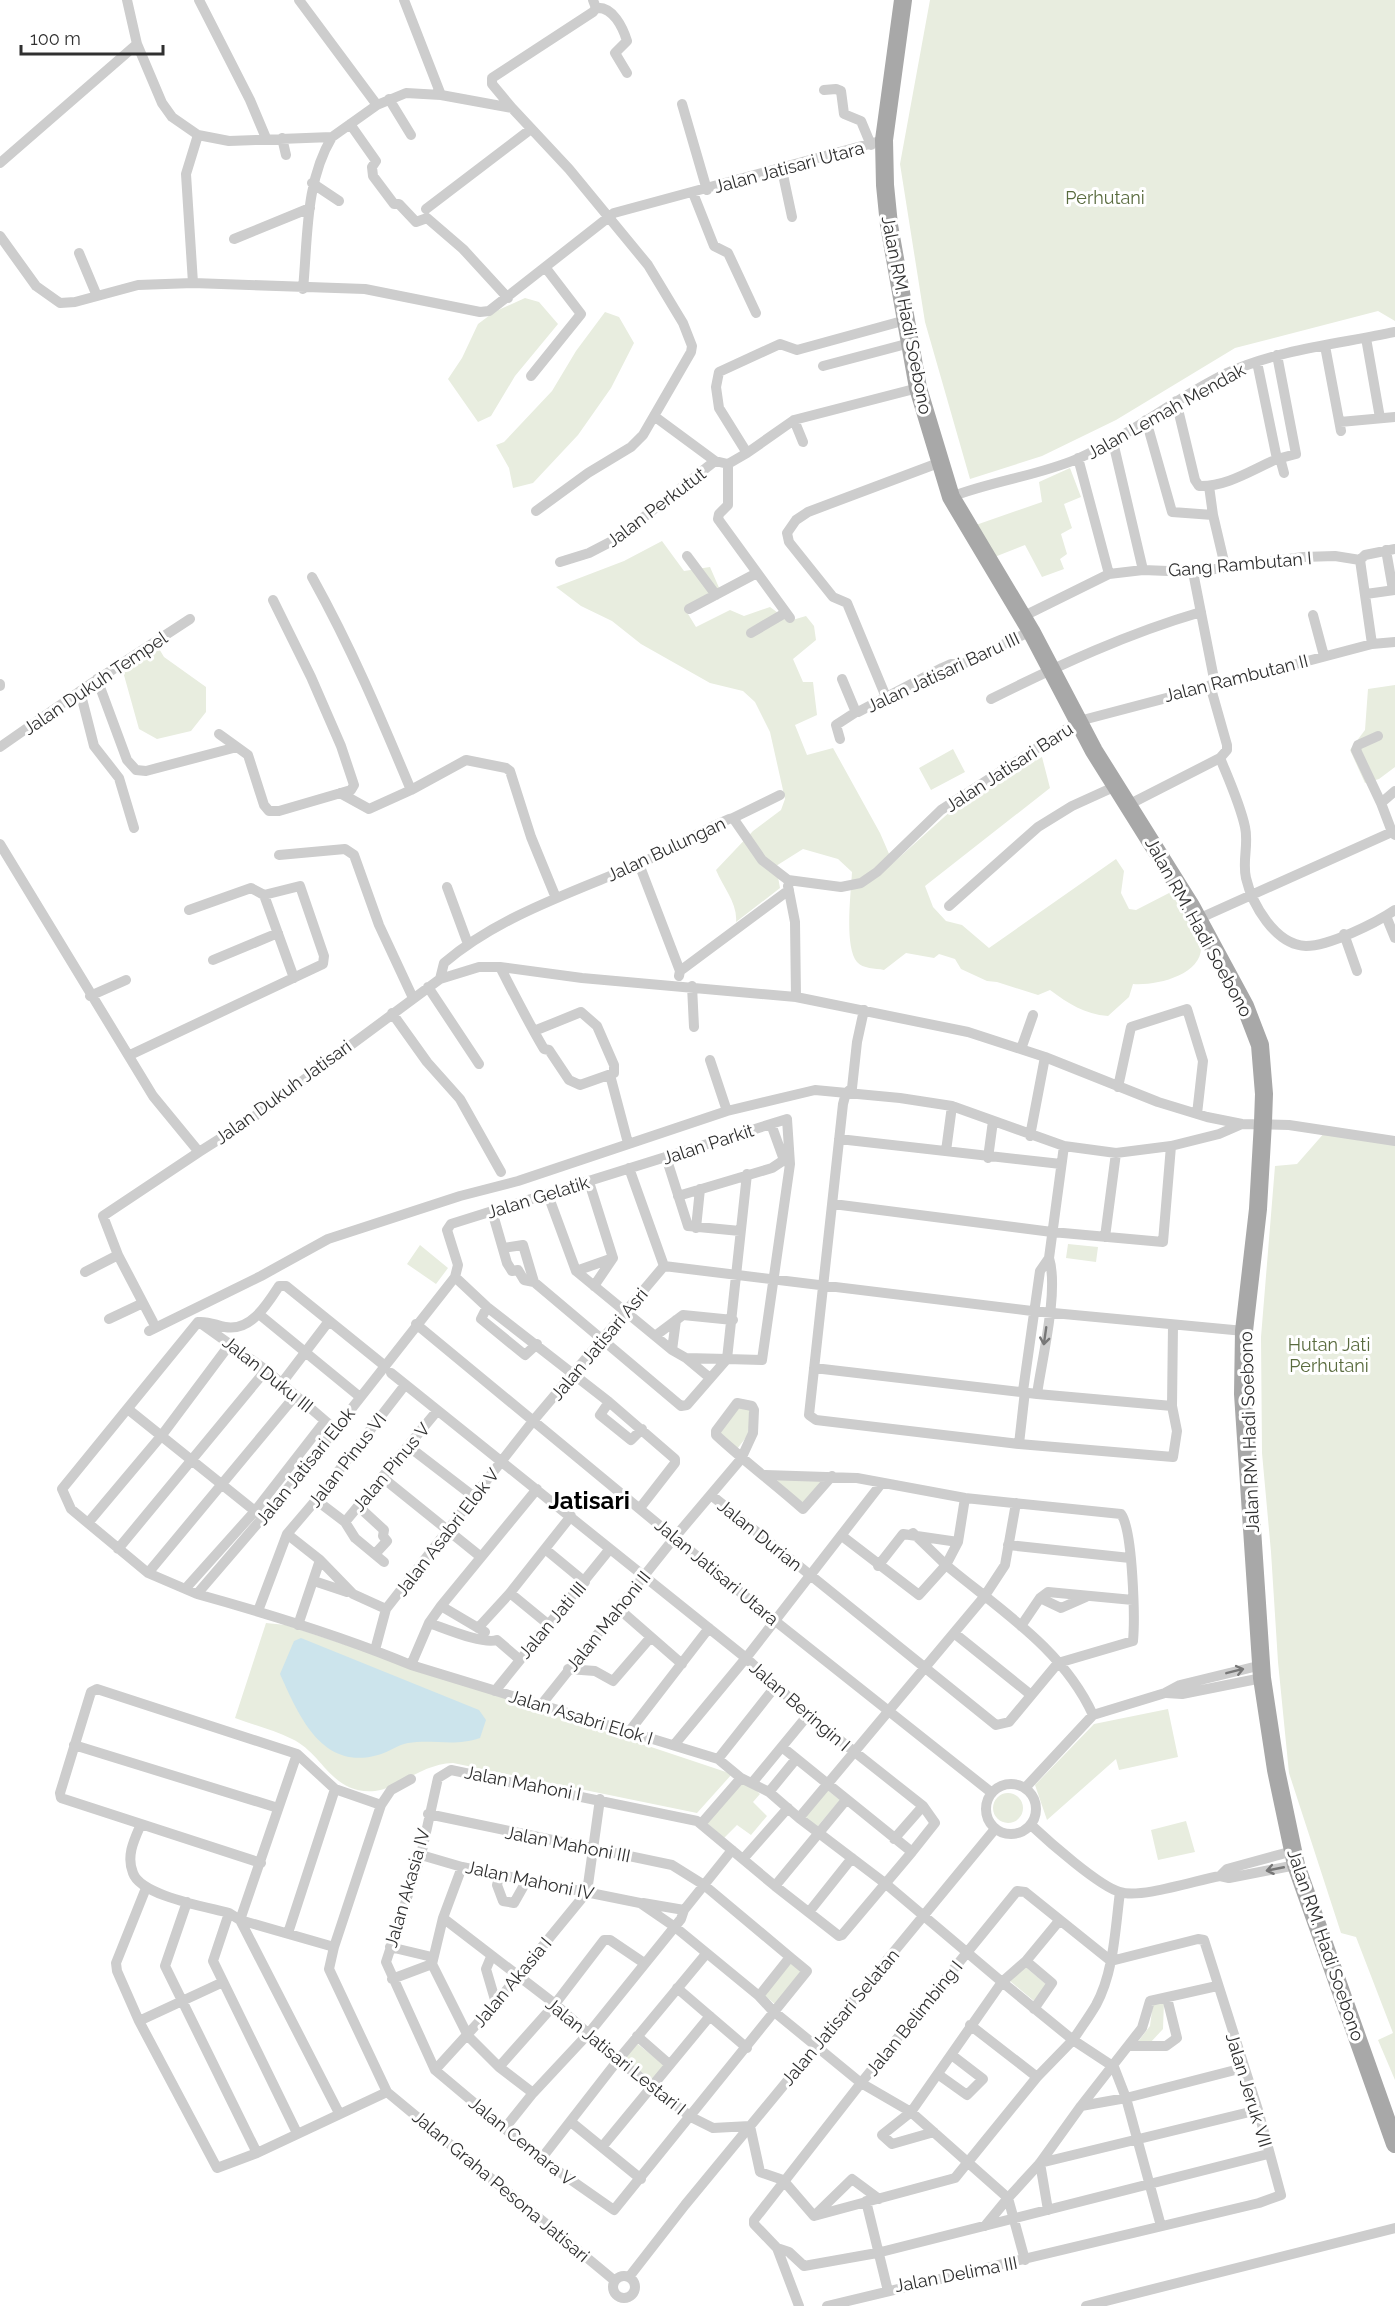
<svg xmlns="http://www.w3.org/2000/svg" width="1395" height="2306" font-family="Raleway,sans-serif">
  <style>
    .green { fill: #e8eddf }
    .water { fill: #cce4ec }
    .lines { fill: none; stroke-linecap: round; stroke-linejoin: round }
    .minor { stroke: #cdcdcd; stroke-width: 10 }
    .primary { stroke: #a8a8a8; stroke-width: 18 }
    .oneway { stroke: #777 }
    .labels { text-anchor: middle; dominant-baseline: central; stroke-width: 6; stroke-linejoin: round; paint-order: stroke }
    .street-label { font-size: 18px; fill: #303030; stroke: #fff }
    .park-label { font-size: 18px; fill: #596b3e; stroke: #fff }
    .district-label { font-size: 24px; font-weight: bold; fill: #000; stroke: #fff }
  </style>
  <rect width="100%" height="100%" fill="#fff"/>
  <!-- green -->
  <path class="green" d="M 930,0 L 1395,0 L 1395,321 L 1378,311 L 1235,348 L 1116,420 L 1042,456 L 970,479 L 925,322 L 900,164 Z
    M 525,298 L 539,302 L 558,324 L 515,376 L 491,416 L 478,422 L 448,379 L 462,358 L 478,324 L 494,312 Z
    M 605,312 L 619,317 L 634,343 L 611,388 L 578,435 L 533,483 L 513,488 L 509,468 L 496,445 L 504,442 L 552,391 L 576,351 Z
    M 1070,468 L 1081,497 L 1064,504 L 1072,528 L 1061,534 L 1067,554 L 1060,559 L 1064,569 L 1042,577 L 1025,545 L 992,558 L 973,526 L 1042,502 L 1039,482 Z
    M 662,541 L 684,571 L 710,567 L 720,590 L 685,609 L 696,627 L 730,610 L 744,616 L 770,607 L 789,621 L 806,616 L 814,626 L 816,640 L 793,659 L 803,682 L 813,682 L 817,715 L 795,725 L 807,755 L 833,748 L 880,833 L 893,863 L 953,809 L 1006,774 L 1042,757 L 1050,788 L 925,886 L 933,907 L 946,921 L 962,925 L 989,948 L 1116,859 L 1124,871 L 1121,893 L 1129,909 L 1136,910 L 1171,892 L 1201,946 C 1203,975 1156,986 1133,984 L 1129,997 L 1108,1016 C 1084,1014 1069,1004 1050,990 L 1038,995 L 997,982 L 987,981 L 961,969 L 955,959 L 939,954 L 934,958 L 906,953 L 884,970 C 875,968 863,969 857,962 C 844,947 851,893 852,872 L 838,859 L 803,849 L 776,866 L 780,888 L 736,922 C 738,904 723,887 716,870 L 753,831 L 781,810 L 785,799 L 770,732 L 755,702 L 743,691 L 710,683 L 641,644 L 612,621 L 581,606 L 556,587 L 624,561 Z
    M 158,647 L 164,657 L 206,687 L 206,712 L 191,731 L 157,739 L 139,729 L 122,668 Z
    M 1395,685 L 1395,767 L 1379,779 L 1365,783 L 1350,750 L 1365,730 L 1368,689 Z
    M 953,749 L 965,772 L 931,790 L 919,768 Z
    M 1326,1131 L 1395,1142 L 1395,2080 L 1378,2040 L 1393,2033 L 1356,1937 L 1341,1933 L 1289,1773 L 1278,1662 L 1271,1552 L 1262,1453 L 1261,1337 L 1275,1166 L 1297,1164 Z
    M 1068,1244 L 1098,1247 L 1096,1262 L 1066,1258 Z
    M 420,1245 L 448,1268 L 436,1284 L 407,1264 Z
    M 738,1404 L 751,1410 L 748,1435 L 737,1449 L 717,1433 Z
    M 780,1477 L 823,1481 L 804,1504 L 777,1482 Z
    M 266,1623 L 286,1625 L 732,1774 L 697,1813 L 453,1763 C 421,1764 400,1788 375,1791 C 331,1795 324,1754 292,1739 C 274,1730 254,1725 235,1718 Z
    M 1168,1709 L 1178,1757 L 1119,1770 L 1116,1759 L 1047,1820 L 1035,1785 L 1094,1724 Z
    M 745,1779 L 760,1794 L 753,1802 L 767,1816 L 751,1835 L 737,1825 L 724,1838 L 706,1822 Z
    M 826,1789 L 840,1800 L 817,1827 L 804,1816 Z
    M993 1808a15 15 0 1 1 30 0a15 15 0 1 1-30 0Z
    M 1186,1821 L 1195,1852 L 1158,1860 L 1151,1830 Z
    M 791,1963 L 803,1973 L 776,2005 L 764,1995 Z
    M 1023,1965 L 1047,1985 L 1034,2001 L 1010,1981 Z
    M 1164,2001 L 1163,2029 L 1150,2043 L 1137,2043 L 1150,2026 L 1153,2003 Z
    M 634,2041 L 664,2065 L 652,2080 L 622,2057 Z"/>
  <!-- water -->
  <path class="water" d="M 301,1638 L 479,1710 L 486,1720 L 480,1738 C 454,1747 434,1739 408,1743 C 397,1745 389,1752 378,1755 C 322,1771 299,1716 280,1674 L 294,1641 Z"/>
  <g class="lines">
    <!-- minor -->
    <path class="minor" d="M 127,0 L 137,44 L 162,103 L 172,117 L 198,135 L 229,141 L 332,137 L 377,105 L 406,93 L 441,95 L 512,108 L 569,169 L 648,265 L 683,323 L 692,346 L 691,352 L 643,435 L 631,447 L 588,473 L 536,511
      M 199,0 L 250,100 L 266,138
      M 299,0 L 377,105
      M 404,0 L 441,95
      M 596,8 C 613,6 623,28 627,41 L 615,53 L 627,73
      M 824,90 L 836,89 L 841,91 L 844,114 L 861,121 L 871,145
      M 389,99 L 411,135
      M 682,104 L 707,190
      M 512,108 L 492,84 L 492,78 L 593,12 L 596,8 L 593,0
      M 350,124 L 376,161 L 372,167 L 373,176 L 394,204 L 399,204 L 416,222 L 427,218 L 463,249 L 508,298
      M 282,138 L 286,155
      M 0,163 L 137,44
      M 782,170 L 792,217
      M 312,183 L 339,201
      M 693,193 L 714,246 L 728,253 L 756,313
      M 426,209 L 531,129
      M 0,236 L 36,286 L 60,303 L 75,302 L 138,285 L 193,283 L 365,289 L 480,312 L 489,311 L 614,213 L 884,140
      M 234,239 L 310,208
      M 79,253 L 97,296
      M 193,283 L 186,174 L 198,135
      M 303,289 C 308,237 305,182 332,137
      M 1366,338 L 1380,418
      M 1325,346 L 1341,431
      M 1277,355 L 1296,454 L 1277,459
      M 823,366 L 910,343
      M 531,376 L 581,314 L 545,267
      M 1176,401 L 1195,480 L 1199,486 C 1227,487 1253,469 1277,459 L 1257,362
      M 654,416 L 715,461 L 728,464 L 747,453 L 794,420 L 918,388
      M 794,420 L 803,442
      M 1146,420 L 1172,512 L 1213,515 L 1225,566
      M 1340,422 L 1395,417
      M 1113,442 L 1143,570
      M 747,453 L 719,408 L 716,387 L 719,372 L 780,344 L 797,350 L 906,320
      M 1078,458 L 1109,574
      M 1280,458 L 1284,473
      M 728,464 L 728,505 L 719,514 L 718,519 L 790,618
      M 1209,486 L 1213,515
      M 951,497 C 992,481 1037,476 1077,459 C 1130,436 1175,398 1227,373 C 1280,349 1339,344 1395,332
      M 1386,550 L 1393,590
      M 687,556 L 716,595
      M 1360,560 L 1372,644
      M 1360,560 L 1365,555 L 1395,549
      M 560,562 L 589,553 L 616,539 L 715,461
      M 1193,572 L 1215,684
      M 312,577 C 352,649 380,716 411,790
      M 1366,594 L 1395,590
      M 689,609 L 755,574
      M 1313,615 L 1324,656
      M 1022,617 L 1109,574 L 1143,570 L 1193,572 L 1303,557 L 1335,556 L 1360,560
      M 751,633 L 785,613
      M 97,679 L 127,760 L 136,770 L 146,771 L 237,747 L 248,755 L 264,805 L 269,811 L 279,811 L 351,790 L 354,785 L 341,746 L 311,677 L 273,600
      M 842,679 L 855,710 L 858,712 L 942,668 L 951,664 L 963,664 L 1031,631
      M 0,684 L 0,686
      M 1210,685 L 1227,745 L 1227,750 L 1220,758 C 1229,780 1240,804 1245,827 C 1249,844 1242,861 1246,878 C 1252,904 1275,945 1306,946 C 1329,946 1376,923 1395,910
      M 80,691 L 94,746 L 119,778 L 134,828
      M 886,697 L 847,603 L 833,597 L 789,542 L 787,533 L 796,520 L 808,512 L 941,462
      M 991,699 C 1059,665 1129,633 1201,612
      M 219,734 L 237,747
      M 1378,736 L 1358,745 L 1356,750 L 1381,803
      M 840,739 L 836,725 L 856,712
      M 0,747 L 86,687 L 190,619
      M 340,793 L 369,809 L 411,790 L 466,760 L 506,768 L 510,771 L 531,837 L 556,898
      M 1128,805 L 1220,758
      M 733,818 L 780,795
      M 1392,832 L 1381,803 L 1395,791
      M 0,844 L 153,1096 L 199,1152 L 251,1119 L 440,979 L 479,967 L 500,967 L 582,978 L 796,997 L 968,1032 L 1045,1057 L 1158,1102 L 1207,1117 L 1242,1124 L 1289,1125 L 1395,1141
      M 279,855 L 345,849 L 354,855 L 379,925 L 413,998
      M 639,864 L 680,971 L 679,976
      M 788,886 L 795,922 L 796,997
      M 447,887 L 468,944
      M 949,906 L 1038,827 L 1072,806 L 1116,786
      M 189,910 L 251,888 L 264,895 L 294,978
      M 1386,916 L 1395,938
      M 1198,919 L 1392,832 L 1395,835
      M 1344,934 L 1357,971
      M 213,960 L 278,933
      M 500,967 C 514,994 528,1022 544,1049 L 549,1050 L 569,1080 L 580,1085 L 614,1073 L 614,1065 L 597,1026 L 581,1012 L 534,1031
      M 680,971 L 789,890
      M 440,979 L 444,963 C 499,916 573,892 639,864 C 670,850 698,832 729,819 L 733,818 L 762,860 L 788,880 L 841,887 L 861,883 L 877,872 L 941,810 L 1079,721 L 1372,644 L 1395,642
      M 692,986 L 694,1027
      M 428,987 L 479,1064
      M 90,996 L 126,980
      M 864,1010 L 857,1042 L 852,1088 L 846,1093 L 843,1104 L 809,1415 L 816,1420 L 1019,1444
      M 392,1013 L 427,1062 L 460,1099 L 501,1172
      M 1021,1049 L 1033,1015
      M 130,1055 L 323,964 L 324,956 L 300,886 L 264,895
      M 710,1060 L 727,1111
      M 610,1075 L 628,1143
      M 1118,1087 L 1131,1027 L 1187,1009 L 1203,1061 L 1197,1114
      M 771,1124 L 784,1160
      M 1030,1136 L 1045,1057
      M 839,1139 L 1061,1164
      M 946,1151 L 952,1106
      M 666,1157 L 688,1226 L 740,1231
      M 988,1158 L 993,1121
      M 629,1168 L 664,1266
      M 589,1182 L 613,1258 L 594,1286
      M 548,1195 L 576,1271 L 672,1350 L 686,1358
      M 678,1196 L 772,1168 L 784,1160 L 790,1164
      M 833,1204 L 1052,1232 L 1163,1242 L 1171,1146
      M 492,1211 L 507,1263 L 512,1271 L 518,1270 L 524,1280 L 534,1282 L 681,1406 L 687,1405 L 727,1359 L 686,1358 L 710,1378
      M 696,1228 L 700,1189
      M 1105,1237 L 1116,1153
      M 503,1248 L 523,1245 L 534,1282
      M 664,1266 L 1032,1311 L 1244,1331
      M 576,1271 L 613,1258
      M 85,1272 L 118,1255
      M 455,1277 L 487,1307 L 609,1402 L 675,1459 L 675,1463 L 640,1508
      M 487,1307 L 481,1319 L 525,1355 L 537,1344
      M 260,1315 L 360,1397
      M 109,1319 L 143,1303
      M 153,1322 L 118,1255 L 103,1216 L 199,1152
      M 198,1322 L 62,1489 L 71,1509 L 148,1573 L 197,1594 L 301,1473 L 455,1277 L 458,1265 L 447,1230 L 451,1224 L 787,1119 L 790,1164 L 762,1360 L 727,1359 L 747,1174
      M 198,1322 C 209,1321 215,1325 225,1327 C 251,1332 268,1303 279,1286 L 286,1286 L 385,1366
      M 416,1324 L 774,1620 L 992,1793
      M 203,1325 L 266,1370 L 330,1425
      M 149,1331 L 261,1276 L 328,1239 L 460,1196 L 518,1181 L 727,1111 L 815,1090 L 900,1098 L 952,1106 L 1064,1146 L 1116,1153 L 1171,1146 L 1219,1134 L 1242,1124
      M 655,1336 L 683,1315 L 733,1320
      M 672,1350 L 676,1320
      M 814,1368 L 1037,1394 L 1172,1406
      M 391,1373 L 746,1658 L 808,1715 L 923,1806 L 935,1823 L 912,1852
      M 281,1384 L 329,1321
      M 1023,1391 L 1040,1271 L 1049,1258
      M 1025,1391 L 1019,1444 L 1173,1457 L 1177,1431 L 1172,1406 L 1173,1325
      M 1037,1394 C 1042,1359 1059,1290 1049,1258 L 1064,1146
      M 609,1402 L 600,1415 L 631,1440 L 642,1429
      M 129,1410 L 260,1515
      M 408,1446 L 473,1496
      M 383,1478 L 481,1557
      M 711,1495 L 996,1725 L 1009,1722 L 1058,1663 L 1133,1641 C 1135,1619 1133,1530 1121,1514 L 965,1498 L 857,1478 L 765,1475
      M 965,1498 L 958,1542 L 946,1565 C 1000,1610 1063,1649 1093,1715
      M 316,1500 L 345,1522 L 437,1411
      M 359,1507 L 384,1530 L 383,1536 L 387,1541 L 375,1554
      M 345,1522 L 355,1538 L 384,1562
      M 88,1523 L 162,1435 L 230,1344
      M 287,1534 L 320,1560 L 353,1594 L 386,1609
      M 842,1536 L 919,1595 L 946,1565 L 913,1533
      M 1008,1545 L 1130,1558
      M 118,1549 L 266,1370
      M 545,1549 L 585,1582
      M 878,1566 L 903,1534 L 958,1542
      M 148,1573 L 295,1396
      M 314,1581 L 347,1592
      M 186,1588 L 255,1511 L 325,1421
      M 510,1593 L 549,1625
      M 197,1594 C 269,1614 342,1636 411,1665 L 718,1759 L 741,1778 L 769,1792 L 799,1818 L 886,1884 L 1002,1982 L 911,2112 L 882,2135 L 892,2144 L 934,2132
      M 1040,1598 L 1061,1608 L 1086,1597
      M 441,1606 L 485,1632
      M 619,1609 L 682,1664
      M 258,1611 L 287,1534 L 316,1500 L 405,1385
      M 429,1623 C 444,1628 483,1645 497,1640 L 519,1659
      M 298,1625 L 320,1560
      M 1021,1626 L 1040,1598 L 1048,1592 L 1133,1600
      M 478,1628 L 510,1593 L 571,1516
      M 954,1633 L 1031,1695
      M 375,1650 L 386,1609 L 533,1421 L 664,1266
      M 411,1665 L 429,1623 L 441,1606 L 537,1489
      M 568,1669 L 595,1671 L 613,1681 L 651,1637
      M 495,1691 L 609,1550
      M 1166,1693 L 1182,1694 L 1262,1678
      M 541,1705 L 675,1537 L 741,1459 L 753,1433 L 754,1410 L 752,1406 L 737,1403 L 716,1431 L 716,1435 C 744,1461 775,1484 803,1509 L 832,1476
      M 628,1733 L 709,1628
      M 74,1745 L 278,1808
      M 674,1745 L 746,1658 L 881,1484
      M 718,1759 L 775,1687
      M 411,1779 L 391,1790 L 381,1805 L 334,1947 L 329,1969 L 387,2092 L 615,2281
      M 752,1783 L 808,1715
      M986 1809a25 25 0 1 1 50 0a25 25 0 1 1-50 0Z
      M 1025,1788 L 1093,1715 L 1165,1693 L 1180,1685 L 1262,1665
      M 769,1792 L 796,1759
      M 428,1814 L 672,1865 L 704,1885 L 790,1957
      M 799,1818 L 984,1597 L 1005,1565 L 1016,1503
      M 141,1824 C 134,1840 126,1856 133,1873 C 141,1896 207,1907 229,1913 L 240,1920 L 334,1947
      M 701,1824 L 741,1778
      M 1031,1825 C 1048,1841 1100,1887 1120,1892 C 1140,1899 1197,1880 1220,1876 L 1227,1869 L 1293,1851
      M 894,1839 L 923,1806
      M 421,1855 L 462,1867 L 640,1903 L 675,1927 L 759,1996 L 772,2010 L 861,2083 L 911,2112 L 1008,2198 L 985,2226
      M 743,1859 L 788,1808
      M 261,1863 L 61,1798 L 60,1793 L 91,1692 L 97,1689 L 297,1754 L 335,1789 L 381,1805
      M 462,1867 L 443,1918 L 432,1964 L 468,2036 L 499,2067 L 533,2093
      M 500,1874 L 497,1885 L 503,1901 L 514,1903 L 527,1880
      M 1220,1876 L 1229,1878 L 1296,1865
      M 775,1886 L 846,1800
      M 146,1888 L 116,1963 L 117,1971 L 139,2021 L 217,2168 L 257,2153 L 387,2092
      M 187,1902 L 165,1966 L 257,2153
      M 643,1903 L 684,1910
      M 809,1912 L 852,1858
      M 229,1913 L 213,1961 L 297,2133
      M 443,1918 L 555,2004 L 618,2060 L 691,2117 L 713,2128 L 750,2126 L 760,2172 L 783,2180 L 814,2216 L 955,2178 L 1037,2077 L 1073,2040 L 1002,1982 L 1026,1961 L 1059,1921
      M 240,1920 L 339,2113
      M 240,1920 L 297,1754
      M 288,1933 L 335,1789
      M 390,1947 L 432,1957
      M 491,1957 L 486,1969 L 496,2003
      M 1026,1961 L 1052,1983 L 1034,2009
      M 392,1979 L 432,1964
      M 677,1988 L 747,2048
      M 759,1996 L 790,1957 L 807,1971 L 614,2210 L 541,2159 L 435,2070 L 386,1962 L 421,1855 L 438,1778 L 451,1770 L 697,1821 L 775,1886 L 839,1936 L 842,1935 L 912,1852 L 782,1747
      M 139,2021 L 221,1983
      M 970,2025 L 1037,2077
      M 637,2036 L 669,2064
      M 1129,2046 L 1166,2046 L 1177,2038 L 1167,1998
      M 499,2067 L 555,2004 L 604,1940 L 610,1940 L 644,1963
      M 1114,2067 L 1073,2040 C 1080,2029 1089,2017 1096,2005 C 1114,1972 1115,1930 1120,1892
      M 1114,2067 L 1126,2098 L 1161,2226
      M 435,2070 L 496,2003 L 587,1892 L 600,1799
      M 939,2075 L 967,2095 L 983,2079 L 953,2056
      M 1081,2106 L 1126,2098 L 1243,2068
      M 571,2122 L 641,2179
      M 505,2128 L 533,2093 L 589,2033 L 681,1919 L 684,1910 L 732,1850
      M 602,2147 L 710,2016
      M 541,2159 L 618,2060 L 706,1954
      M 866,2201 L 888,2291
      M 1048,2210 L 1040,2163 L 1258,2110
      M 814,2216 L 852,2179 L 879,2199
      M 777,2248 L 789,2252 L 804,2266 L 877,2253 L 1268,2154
      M 1025,2260 L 1008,2198 L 1040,2163 L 1081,2106 L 1142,2028 L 1150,2001 L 1217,1986
      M613 2287a11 11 0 1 1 22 0a11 11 0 1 1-22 0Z
      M 629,2277 L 685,2205 L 995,1829
      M 799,2306 L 777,2248 L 754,2224 L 754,2220 L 861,2083 L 1017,1891 L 1025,1892 L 1111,1961 L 1198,1939 L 1204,1940 L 1258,2110 L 1281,2195 L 1259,2203 L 827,2306
      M 1086,2306 L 1395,2228"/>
    <!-- primary -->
    <path class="primary" d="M 903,0 L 884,140 L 885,185 L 889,225 L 918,388 L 951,497 L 1031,631 L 1094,751 L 1191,906 L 1245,1006 L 1260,1045 L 1264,1094 L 1263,1122 L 1258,1209 L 1244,1331 L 1243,1394 L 1262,1678 L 1276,1770 L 1296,1865 L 1395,2144"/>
  </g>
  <!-- one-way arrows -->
  <defs><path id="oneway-shaft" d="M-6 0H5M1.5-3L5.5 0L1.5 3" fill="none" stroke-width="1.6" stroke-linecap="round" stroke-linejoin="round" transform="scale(1.5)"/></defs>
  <g class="oneway">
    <use href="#oneway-shaft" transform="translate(1045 1336) rotate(98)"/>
    <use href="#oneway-shaft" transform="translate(1235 1671) rotate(-14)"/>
    <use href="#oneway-shaft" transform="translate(1275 1869) rotate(169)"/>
  </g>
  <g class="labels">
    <!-- street labels -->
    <g class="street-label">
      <text transform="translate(789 167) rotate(-15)">Jalan Jatisari Utara</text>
      <text transform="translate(907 315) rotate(79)">Jalan RM. Hadi Soebono</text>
      <text transform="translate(1166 411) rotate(-29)">Jalan Lemah Mendak</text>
      <text transform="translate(656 507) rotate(-37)">Jalan Perkutut</text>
      <text transform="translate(1240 564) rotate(-5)">Gang Rambutan I</text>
      <text transform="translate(943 672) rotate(-25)">Jalan Jatisari Baru III</text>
      <text transform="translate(1236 678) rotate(-14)">Jalan Rambutan II</text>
      <text transform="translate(95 683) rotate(-34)">Jalan Dukuh Tempel</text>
      <text transform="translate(1009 767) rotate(-33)">Jalan Jatisari Baru</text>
      <text transform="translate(666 849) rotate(-25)">Jalan Bulungan</text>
      <text transform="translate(1199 927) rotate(61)">Jalan RM. Hadi Soebono</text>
      <text transform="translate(283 1092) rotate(-36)">Jalan Dukuh Jatisari</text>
      <text transform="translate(708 1144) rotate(-18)">Jalan Parkit</text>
      <text transform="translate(538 1197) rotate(-17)">Jalan Gelatik</text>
      <text transform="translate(599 1344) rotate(-50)">Jalan Jatisari Asri</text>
      <text transform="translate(268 1374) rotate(39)">Jalan Duku III</text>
      <text transform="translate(1249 1432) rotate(-92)">Jalan RM. Hadi Soebono</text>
      <text transform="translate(347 1460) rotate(-52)">Jalan Pinus VI</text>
      <text transform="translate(305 1466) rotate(-51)">Jalan Jatisari Elok</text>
      <text transform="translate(391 1467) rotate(-50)">Jalan Pinus V</text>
      <text transform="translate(447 1532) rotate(-52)">Jalan Asabri Elok V</text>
      <text transform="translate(760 1535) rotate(39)">Jalan Durian</text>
      <text transform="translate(717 1572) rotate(40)">Jalan Jatisari Utara</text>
      <text transform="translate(552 1620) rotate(-50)">Jalan Jati III</text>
      <text transform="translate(608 1621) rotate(-51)">Jalan Mahoni II</text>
      <text transform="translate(800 1706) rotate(41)">Jalan Beringin I</text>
      <text transform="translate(581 1717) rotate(17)">Jalan Asabri Elok I</text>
      <text transform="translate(523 1783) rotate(11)">Jalan Mahoni I</text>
      <text transform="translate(568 1844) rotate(11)">Jalan Mahoni III</text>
      <text transform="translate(530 1880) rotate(12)">Jalan Mahoni IV</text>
      <text transform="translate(407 1888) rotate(-74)">Jalan Akasia IV</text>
      <text transform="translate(1326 1945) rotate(71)">Jalan RM. Hadi Soebono</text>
      <text transform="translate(512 1982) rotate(-50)">Jalan Akasia I</text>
      <text transform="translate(840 2017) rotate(-50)">Jalan Jatisari Selatan</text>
      <text transform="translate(914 2018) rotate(-51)">Jalan Belimbing I</text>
      <text transform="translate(616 2056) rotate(39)">Jalan Jatisari Lestari I</text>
      <text transform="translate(1249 2090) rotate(73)">Jalan Jeruk VII</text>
      <text transform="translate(522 2141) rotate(39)">Jalan Cemara V</text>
      <text transform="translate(501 2186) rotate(40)">Jalan Graha Pesona Jatisari</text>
      <text transform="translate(956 2274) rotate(-11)">Jalan Delima III</text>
    </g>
    <!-- park labels -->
    <g class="park-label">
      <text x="1105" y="197">Perhutani</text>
      <text x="1329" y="1344">Hutan Jati<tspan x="1329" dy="21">Perhutani</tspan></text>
    </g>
    <!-- district labels -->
    <g class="district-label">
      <text x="589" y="1500">Jatisari</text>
    </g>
  </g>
  <!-- scale -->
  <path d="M21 45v9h142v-9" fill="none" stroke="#303030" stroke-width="3"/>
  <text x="30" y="45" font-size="18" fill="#303030" stroke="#ffffff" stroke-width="4.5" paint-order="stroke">100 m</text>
</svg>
